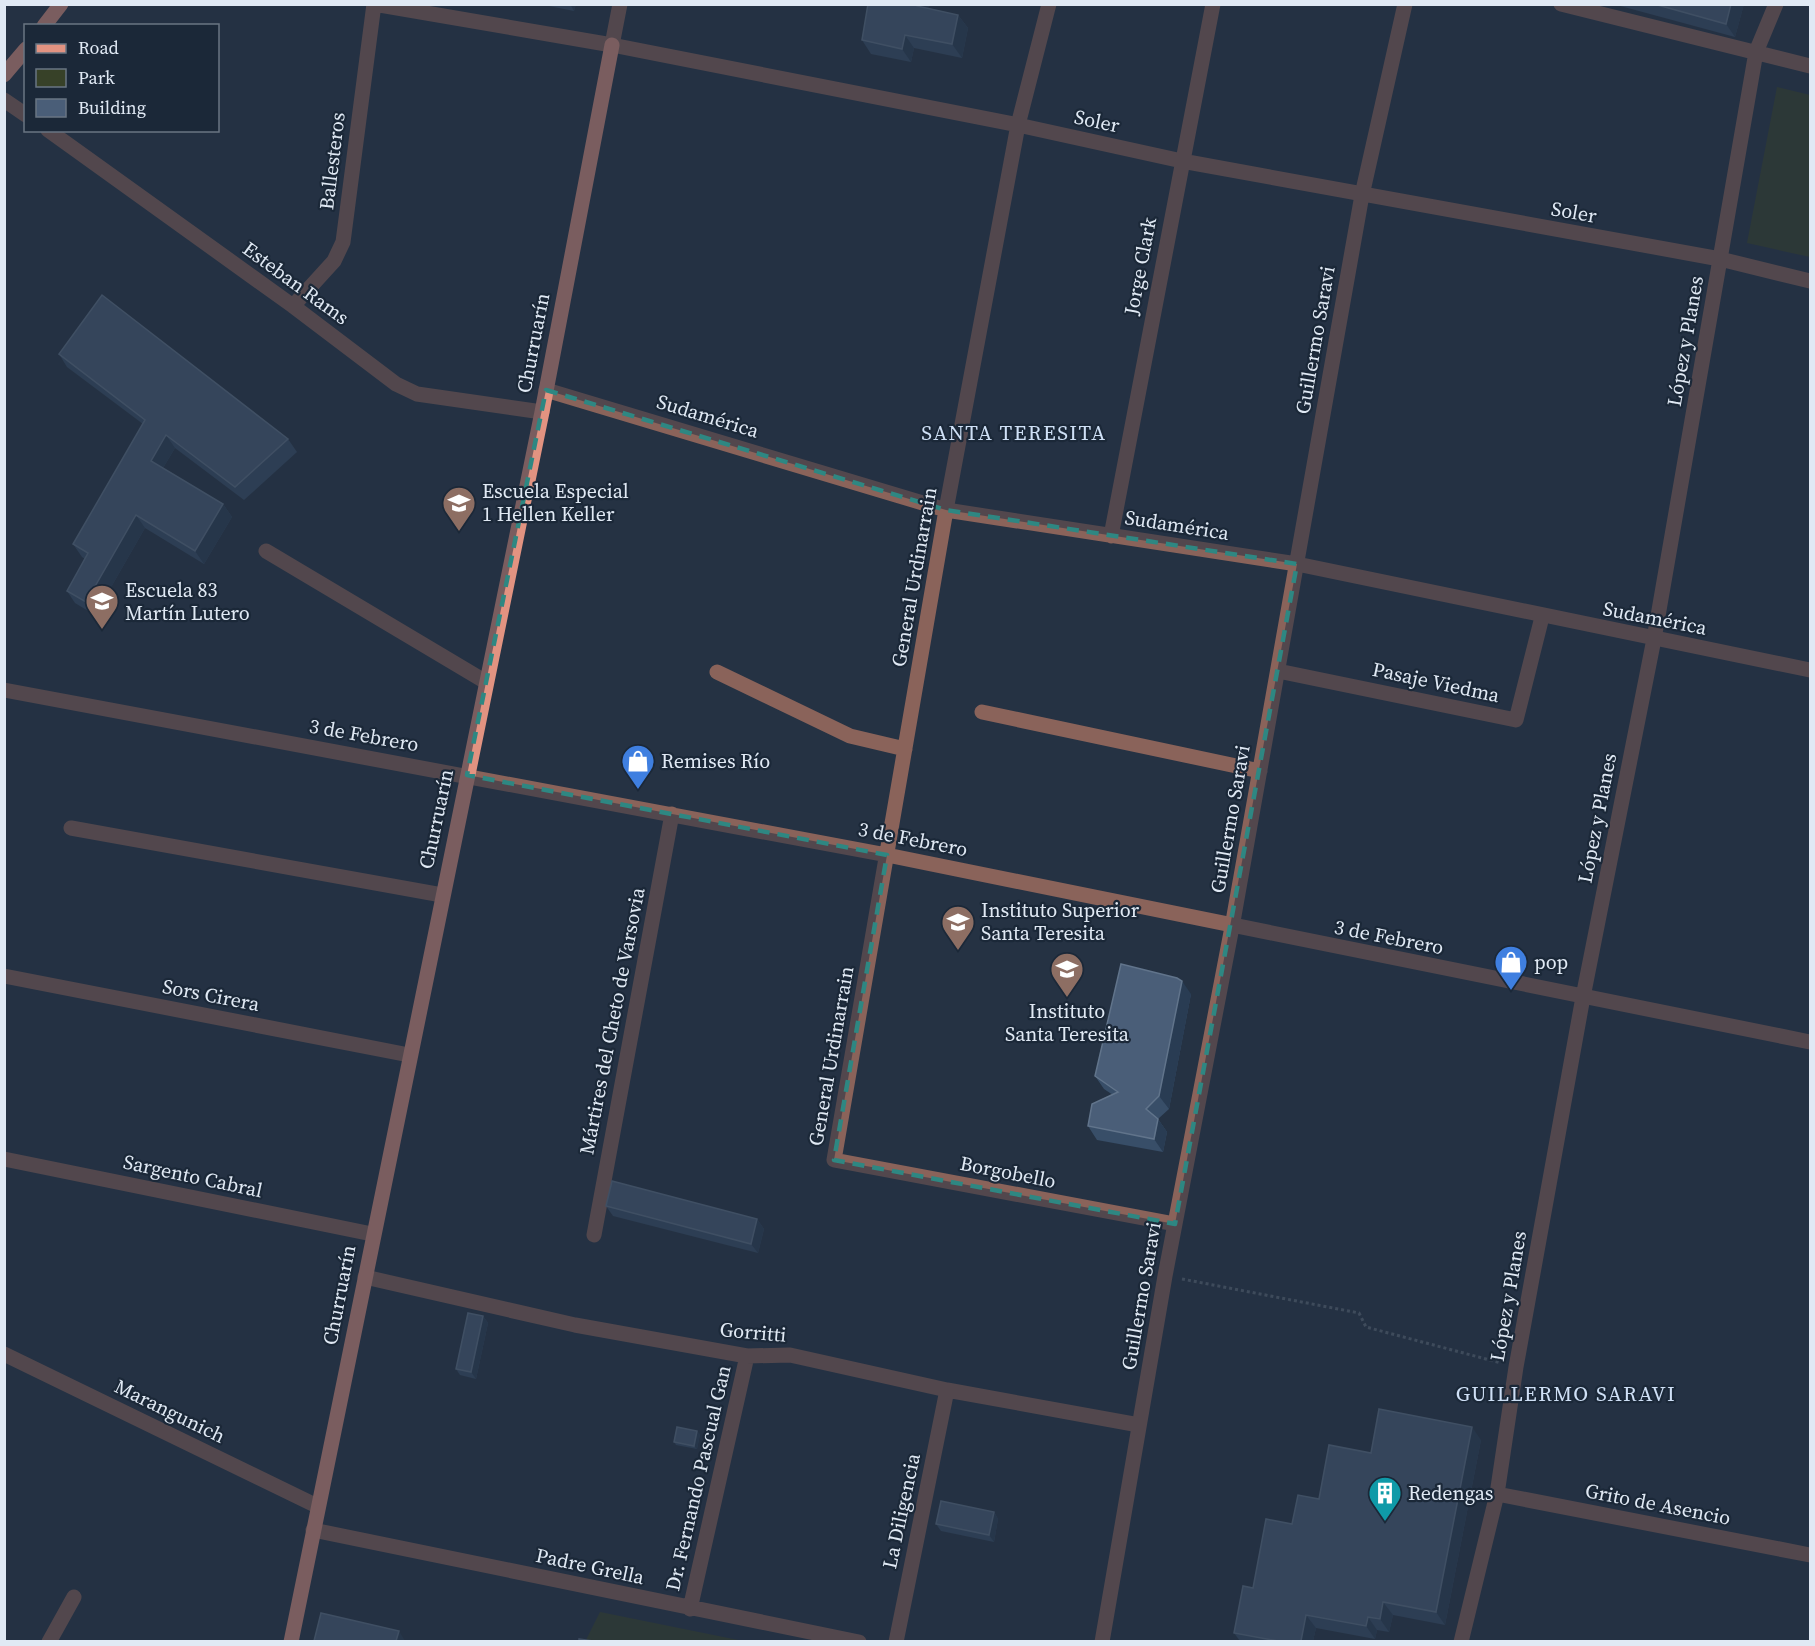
<svg xmlns="http://www.w3.org/2000/svg" width="1815" height="1646" font-family="'Source Serif 4',serif">
  <style>
    .green { fill: #374128 }
    .lines { fill: none; stroke-linecap: round; stroke-linejoin: round }
    .path { stroke: #5e6a79; stroke-width: 3; stroke-dasharray: 3 3; stroke-linecap: butt }
    .minor { stroke: #8a635a; stroke-width: 15 }
    .major { stroke: #e29381; stroke-width: 15 }
    .wall { fill: #384e68 }
    .shaded-wall { fill: #293c53 }
    .building { fill: #4a5e78; stroke: #61748b; stroke-width: 1.5 }
    .marked { fill: none; stroke: #2e8782; stroke-width: 4.5; stroke-dasharray: 12 8; stroke-linejoin: round }
    .labels { text-anchor: middle; dominant-baseline: central; stroke-width: 4.5; stroke-linejoin: round; paint-order: stroke }
    .street-label { font-size: 20px; fill: #e0e9f4; stroke: #1b2838 }
    .poi-label { font-size: 20px; fill: #e0e9f4; stroke: #1b2838; text-anchor: start }
    .neighbourhood-label { font-size: 21px; letter-spacing: 1.5px; fill: #cfe0f6; stroke: #1b2838 }
  </style>
  <rect width="100%" height="100%" fill="#253243"/>
  <!-- green -->
  <path class="green" d="M 1777,87 L 1810,95 L 1810,257 L 1747,243 Z
    M 600,1612 L 743,1641 L 585,1642 Z"/>
  <g class="lines">
    <!-- path -->
    <path class="path" d="M 1182,1279 L 1359,1313 L 1366,1327 L 1501,1363"/>
    <!-- minor -->
    <path class="minor" d="M 374,4 L 612,45 L 1018,125 L 1182,161 L 1720,259 L 1810,281
      M 1049,4 L 1018,125 L 946,510 L 834,1160 L 1175,1224
      M 1561,4 L 1810,66
      M 612,45 L 620,4
      M 4,100 L 26,115
      M 48,130 L 293,306 L 396,384 L 417,394 L 542,412
      M 293,306 L 334,261 L 343,242 L 374,4
      M 546,390 L 946,510 L 1297,564 L 1810,670
      M 1111,536 L 1213,4
      M 266,551 L 486,682
      M 1278,671 L 1516,720 L 1542,617
      M 717,672 L 850,736 L 905,749
      M 4,690 L 887,855 L 1810,1042
      M 982,712 L 1260,771
      M 71,828 L 442,895
      M 4,976 L 409,1055
      M 4,1159 L 372,1234
      M 594,1235 L 672,814
      M 365,1277 L 575,1325 L 747,1356 L 790,1355 L 947,1390 L 1139,1425
      M 4,1354 L 317,1506
      M 1497,1494 L 1810,1555
      M 313,1530 L 859,1642
      M 690,1609 L 747,1356
      M 49,1642 L 74,1597
      M 896,1642 L 947,1390
      M 1102,1642 L 1165,1276 L 1232,927 L 1362,195 L 1405,4
      M 1461,1642 L 1497,1494 L 1516,1367 L 1583,997 L 1654,639 L 1756,52 L 1776,4"/>
    <!-- major -->
    <path class="major" d="M 44,26 L 61,4
      M 4,75 L 26,49
      M 291,1642 L 542,412 L 612,45"/>
  </g>
  <!-- wall -->
  <path class="wall" d="M 539,4 L 576,4 L 574,11 Z
    M 868,4 L 929,4 L 928,8 L 958,15 L 968,28 L 962,58 L 914,48 L 911,62 L 871,54 L 862,40 Z
    M 1613,4 L 1744,4 L 1735,37 Z
    M 59,354 L 288,439 L 297,452 L 244,500 L 175,448 L 163,468 L 223,504 L 232,517 L 204,564 L 145,528 L 95,615 L 75,603 L 67,591 L 85,559 L 82,557 L 73,544 L 143,424 L 67,367 Z
    M 1191,994 L 1169,1109 L 1158,1119 L 1167,1132 L 1163,1152 L 1097,1140 L 1088,1126 L 1113,1095 L 1104,1089 L 1095,1076 Z
    M 606,1206 L 757,1219 L 764,1229 L 758,1253 L 613,1216 Z
    M 483,1316 L 488,1323 L 476,1379 L 460,1375 L 456,1369 Z
    M 700,1434 L 697,1449 L 676,1445 L 674,1442 Z
    M 1481,1440 L 1445,1625 L 1393,1615 L 1389,1632 L 1377,1630 L 1375,1639 L 1316,1628 L 1313,1641 L 1240,1641 L 1234,1633 L 1253,1588 L 1292,1524 L 1319,1499 L 1371,1453 Z
    M 994,1512 L 998,1519 L 994,1542 L 941,1531 L 936,1524 Z"/>
  <!-- shaded-wall -->
  <path class="shaded-wall" d="M 570,4 L 576,4 L 574,11 Z
    M 917,4 L 929,4 L 926,19 L 917,6 Z
    M 1731,4 L 1744,4 L 1735,37 L 1726,24 Z
    M 958,15 L 968,28 L 962,58 L 952,44 Z
    M 905,35 L 914,48 L 911,62 L 902,49 Z
    M 166,435 L 175,448 L 160,473 L 151,461 Z
    M 223,504 L 232,517 L 204,564 L 195,551 Z
    M 136,515 L 145,528 L 95,615 L 86,602 Z
    M 1182,981 L 1191,994 L 1169,1109 L 1159,1096 Z
    M 1158,1119 L 1167,1132 L 1163,1152 L 1154,1139 Z
    M 757,1219 L 764,1229 L 758,1253 L 751,1244 Z
    M 483,1316 L 488,1323 L 476,1379 L 471,1372 Z
    M 1472,1427 L 1481,1440 L 1445,1625 L 1436,1612 Z
    M 697,1431 L 700,1434 L 697,1449 L 694,1446 Z
    M 994,1512 L 998,1519 L 994,1542 L 989,1535 Z
    M 1383,1602 L 1393,1615 L 1389,1632 L 1380,1619 Z
    M 1306,1615 L 1316,1628 L 1313,1641 L 1301,1641 Z
    M 1368,1617 L 1377,1630 L 1375,1639 L 1366,1626 Z
    M 399,1631 L 405,1641 L 396,1641 Z"/>
  <!-- building -->
  <path class="building" d="M 868,4 L 917,4 L 917,6 L 958,15 L 952,44 L 905,35 L 902,49 L 862,40 Z
    M 1654,4 L 1731,4 L 1726,24 Z
    M 102,295 L 288,439 L 235,487 L 166,435 L 151,461 L 223,504 L 195,551 L 136,515 L 86,602 L 67,591 L 88,553 L 73,544 L 145,420 L 59,354 Z
    M 1121,964 L 1177,978 L 1182,981 L 1159,1096 L 1146,1109 L 1158,1119 L 1154,1139 L 1088,1126 L 1092,1104 L 1118,1092 L 1095,1076 Z
    M 612,1181 L 757,1219 L 751,1244 L 606,1206 Z
    M 468,1313 L 483,1316 L 471,1372 L 456,1369 Z
    M 1379,1409 L 1472,1427 L 1436,1612 L 1383,1602 L 1380,1619 L 1368,1617 L 1366,1626 L 1306,1615 L 1301,1641 L 1278,1641 L 1234,1633 L 1243,1586 L 1253,1588 L 1266,1519 L 1292,1524 L 1298,1495 L 1319,1499 L 1329,1445 L 1371,1453 Z
    M 677,1427 L 697,1431 L 694,1446 L 674,1442 Z
    M 941,1501 L 994,1512 L 989,1535 L 936,1524 Z
    M 321,1613 L 399,1631 L 396,1641 L 314,1641 Z
    M 579,1639 L 593,1641 L 579,1641 Z"/>
  <!-- marked area -->
  <path d="M0 0H1815V1646H0ZM 546,390 L 946,510 L 1297,564 L 1175,1224 L 834,1160 L 887,855 L 467,775 Z" fill="#253243" fill-opacity=".55" fill-rule="evenodd"/>
  <path class="marked" d="M 546,390 L 946,510 L 1297,564 L 1175,1224 L 834,1160 L 887,855 L 467,775 Z"/>
  <!-- icons -->
  <defs>
    <symbol id="school-pin" viewBox="-11 -11 22 30"><path d="M0 17L-7.5 6A9.5 9.5 0 1 1 7.5 6Z" fill="#8d6e63" stroke="#1b2838"/><path d="M0-5L7-2L0 1L-7-2ZM-4 1L0 2.5L4 1V4Q0 6-4 4Z" fill="#fff"/></symbol>
    <symbol id="shop-pin" viewBox="-11 -11 22 30"><path d="M0 17L-7.5 6A9.5 9.5 0 1 1 7.5 6Z" fill="#3f7fe0" stroke="#1b2838"/><path d="M-5-2.5h2.3a2.7 3.5 0 0 1 5.4 0H5L5.5 6h-11ZM-1.5-2.5h3a1.5 2.3 0 0 0-3 0Z" fill="#fff"/></symbol>
    <symbol id="university-pin" viewBox="-11 -11 22 30"><path d="M0 17L-7.5 6A9.5 9.5 0 1 1 7.5 6Z" fill="#8d6e63" stroke="#1b2838"/><path d="M0-5L7-2L0 1L-7-2ZM-4 1L0 2.5L4 1V4Q0 6-4 4Z" fill="#fff"/></symbol>
    <symbol id="building-pin" viewBox="-11 -11 22 30"><path d="M0 17L-7.5 6A9.5 9.5 0 1 1 7.5 6Z" fill="#0f9aa8" stroke="#1b2838"/><path d="M-4-6H4V6H1V3H-1V6H-4ZM-2.5-4.3h1.7v1.8h-1.7ZM.8-4.3h1.7v1.8H.8ZM-2.5-1h1.7V.8h-1.7ZM.8-1h1.7V.8H.8Z" fill="#fff"/></symbol>
  </defs>
  <g fill-rule="evenodd">
    <use href="#school-pin" x="440" y="484" width="38" height="52"/>
    <use href="#school-pin" x="83" y="582" width="38" height="52"/>
    <use href="#shop-pin" x="619" y="742" width="38" height="52"/>
    <use href="#university-pin" x="939" y="903" width="38" height="52"/>
    <use href="#shop-pin" x="1492" y="943" width="38" height="52"/>
    <use href="#school-pin" x="1048" y="950" width="38" height="52"/>
    <use href="#building-pin" x="1366" y="1474" width="38" height="52"/>
  </g>
  <g class="labels">
    <!-- street labels -->
    <g class="street-label">
      <text transform="translate(1097 121) rotate(12)">Soler</text>
      <text transform="translate(332 161) rotate(-83)">Ballesteros</text>
      <text transform="translate(1574 212) rotate(10)">Soler</text>
      <text transform="translate(1140 266) rotate(-79)">Jorge Clark</text>
      <text transform="translate(296 283) rotate(36)">Esteban Rams</text>
      <text transform="translate(1315 340) rotate(-80)">Guillermo Saravi</text>
      <text transform="translate(1685 341) rotate(-80)">López y Planes</text>
      <text transform="translate(533 343) rotate(-79)">Churruarín</text>
      <text transform="translate(708 416) rotate(17)">Sudamérica</text>
      <text transform="translate(1177 525) rotate(9)">Sudamérica</text>
      <text transform="translate(914 577) rotate(-80)">General Urdinarrain</text>
      <text transform="translate(1655 618) rotate(11)">Sudamérica</text>
      <text transform="translate(1436 682) rotate(12)">Pasaje Viedma</text>
      <text transform="translate(364 735) rotate(10)">3 de Febrero</text>
      <text transform="translate(1597 818) rotate(-79)">López y Planes</text>
      <text transform="translate(436 819) rotate(-78)">Churruarín</text>
      <text transform="translate(1230 819) rotate(-80)">Guillermo Saravi</text>
      <text transform="translate(913 839) rotate(11)">3 de Febrero</text>
      <text transform="translate(1389 937) rotate(11)">3 de Febrero</text>
      <text transform="translate(211 995) rotate(11)">Sors Cirera</text>
      <text transform="translate(612 1021) rotate(-79)">Mártires del Cheto de Varsovia</text>
      <text transform="translate(831 1056) rotate(-80)">General Urdinarrain</text>
      <text transform="translate(1008 1172) rotate(11)">Borgobello</text>
      <text transform="translate(193 1176) rotate(12)">Sargento Cabral</text>
      <text transform="translate(339 1295) rotate(-79)">Churruarín</text>
      <text transform="translate(1141 1296) rotate(-80)">Guillermo Saravi</text>
      <text transform="translate(1508 1296) rotate(-80)">López y Planes</text>
      <text transform="translate(753 1332) rotate(5)">Gorritti</text>
      <text transform="translate(170 1411) rotate(26)">Marangunich</text>
      <text transform="translate(698 1478) rotate(-77)">Dr. Fernando Pascual Gan</text>
      <text transform="translate(1658 1504) rotate(11)">Grito de Asencio</text>
      <text transform="translate(901 1511) rotate(-78)">La Diligencia</text>
      <text transform="translate(590 1566) rotate(12)">Padre Grella</text>
    </g>
    <!-- poi labels -->
    <g class="poi-label">
      <text x="482" y="491">Escuela Especial<tspan x="482" dy="23">1 Hellen Keller</tspan></text>
      <text x="125" y="590">Escuela 83<tspan x="125" dy="23">Martín Lutero</tspan></text>
      <text x="661" y="761">Remises Río</text>
      <text x="981" y="910">Instituto Superior<tspan x="981" dy="23">Santa Teresita</tspan></text>
      <text x="1534" y="962">pop</text>
      <text x="1067" y="1011" text-anchor="middle">Instituto<tspan x="1067" dy="23">Santa Teresita</tspan></text>
      <text x="1408" y="1493">Redengas</text>
    </g>
    <!-- neighbourhood labels -->
    <g class="neighbourhood-label">
      <text x="1014" y="432">SANTA TERESITA</text>
      <text x="1566" y="1393">GUILLERMO SARAVI</text>
    </g>
  </g>
  <!-- border -->
  <rect width="1815" height="1646" fill="none" stroke="#e0e9f4" stroke-width="12"/>
  <!-- legend -->
  <rect x="24" y="24" width="195" height="108" fill="#1b2838" stroke="#6a7583" stroke-width="1.5"/>
  <rect x="36" y="44" width="30" height="9" fill="#e29381" stroke="#6a7583" stroke-width="1.5"/>
  <text x="78" y="54" font-size="18" fill="#e0e9f4">Road</text>
  <rect x="36" y="69" width="30" height="18" fill="#374128" stroke="#6a7583" stroke-width="1.5"/>
  <text x="78" y="84" font-size="18" fill="#e0e9f4">Park</text>
  <rect x="36" y="99" width="30" height="18" fill="#4a5e78" stroke="#6a7583" stroke-width="1.5"/>
  <text x="78" y="114" font-size="18" fill="#e0e9f4">Building</text>
</svg>
